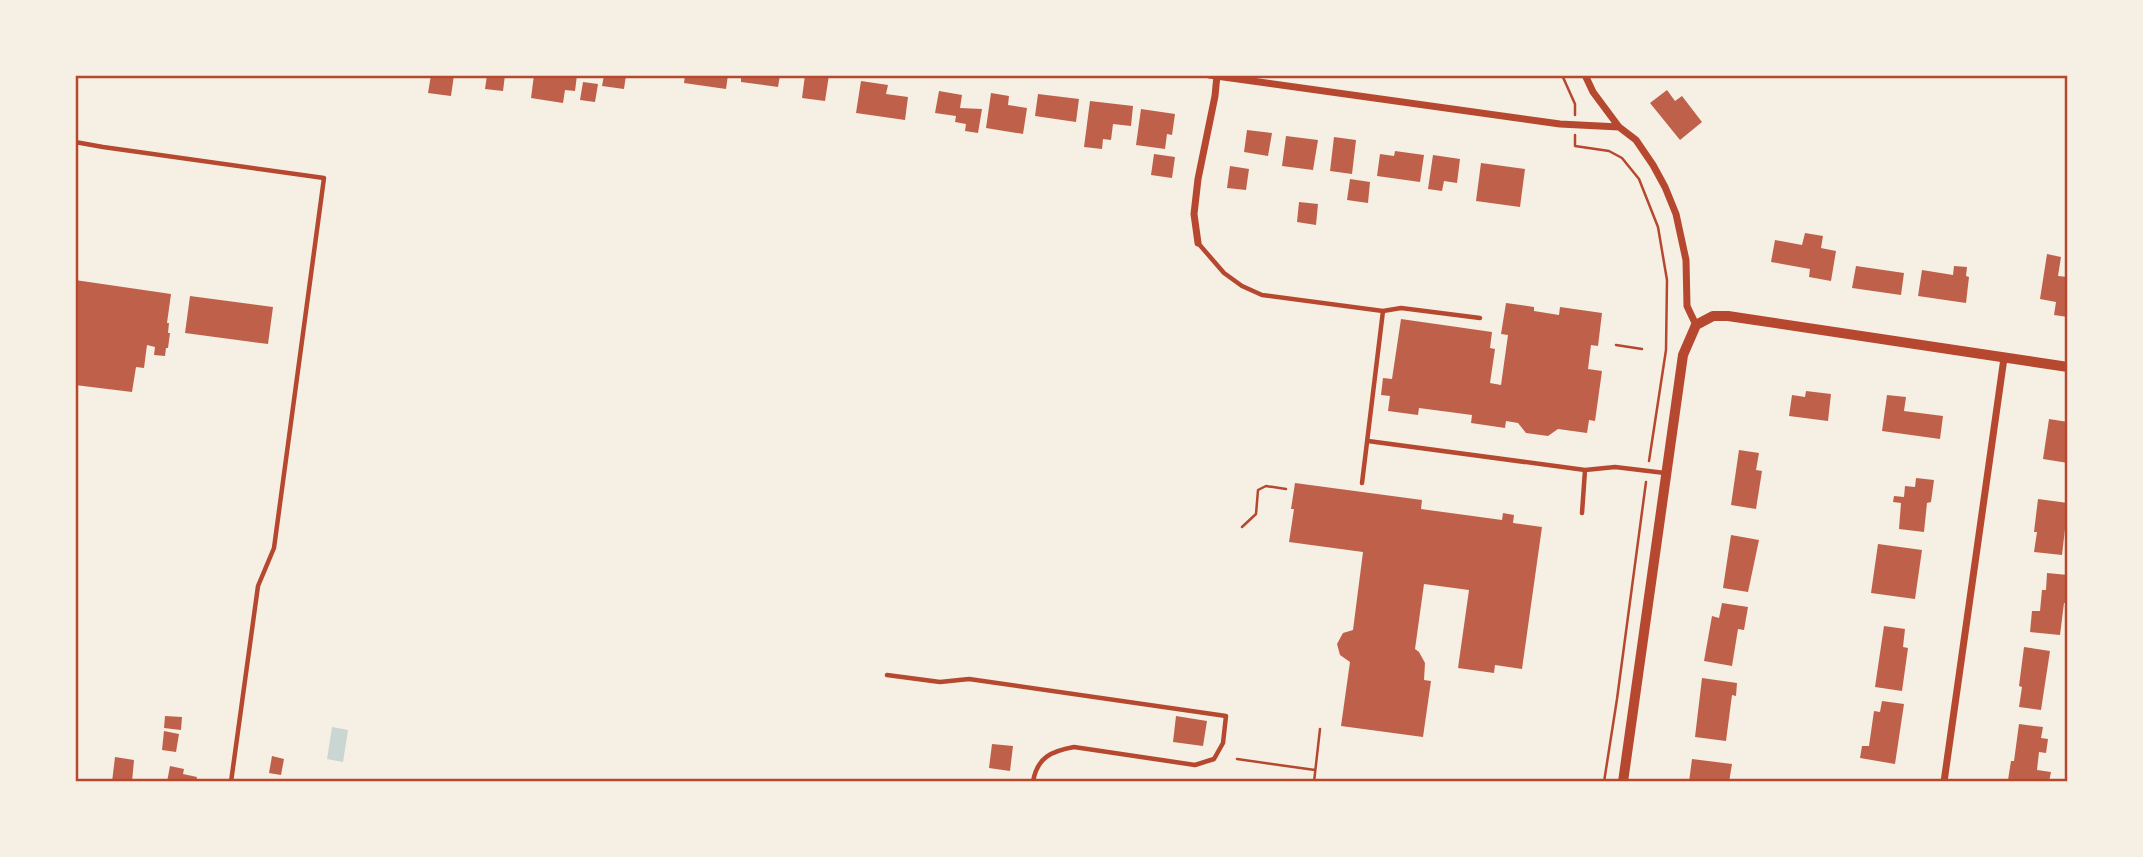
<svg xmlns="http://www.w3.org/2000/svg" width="2143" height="857" font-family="'Times New Roman',serif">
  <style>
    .water { fill: #c9d6d2 }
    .building { fill: #bf614a }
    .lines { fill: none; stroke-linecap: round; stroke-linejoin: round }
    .path { stroke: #b5482f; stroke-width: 2.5 }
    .service { stroke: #b5482f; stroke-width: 4.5 }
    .minor { stroke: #b5482f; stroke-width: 7 }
    .tertiary { stroke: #b5482f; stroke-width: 10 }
    .neatline { fill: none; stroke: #b5482f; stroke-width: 2.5 }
  </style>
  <rect width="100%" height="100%" fill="#f6efe4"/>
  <!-- water -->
  <path class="water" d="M 332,727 L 348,730 L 343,762 L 327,759 Z"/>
  <!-- building -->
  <path class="building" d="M 431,75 L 454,75 L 451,96 L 428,93 Z
    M 487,75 L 505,75 L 503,91 L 485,89 Z
    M 534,75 L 577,75 L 575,91 L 565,90 L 563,103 L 531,98 Z
    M 604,75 L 626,75 L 624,89 L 602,86 Z
    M 685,75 L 728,75 L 726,89 L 684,83 Z
    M 741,75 L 780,75 L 778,87 L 741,82 Z
    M 805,75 L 829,75 L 825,101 L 802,98 Z
    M 861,81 L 888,85 L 886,94 L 908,97 L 905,120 L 856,113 Z
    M 583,82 L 598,84 L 595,102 L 580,100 Z
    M 1667,90 L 1675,101 L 1682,96 L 1702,122 L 1680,140 L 1650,103 Z
    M 939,91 L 962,95 L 960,108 L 982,109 L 978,133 L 965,131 L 966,124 L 955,122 L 956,116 L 935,113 Z
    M 991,93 L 1009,96 L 1008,105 L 1027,108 L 1023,134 L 986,128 Z
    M 1038,94 L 1079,99 L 1076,122 L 1035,116 Z
    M 1090,101 L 1133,106 L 1131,126 L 1113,124 L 1111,140 L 1103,139 L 1102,149 L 1084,147 Z
    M 1141,109 L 1175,114 L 1172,135 L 1167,134 L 1165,149 L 1136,145 Z
    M 1247,130 L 1272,133 L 1268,156 L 1244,152 Z
    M 1286,136 L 1318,140 L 1313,170 L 1282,166 Z
    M 1334,137 L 1356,140 L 1352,174 L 1330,171 Z
    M 1395,151 L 1424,155 L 1420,182 L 1377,176 L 1380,154 L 1394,156 Z
    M 1154,154 L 1175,157 L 1172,178 L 1151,175 Z
    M 1433,155 L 1460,159 L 1457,183 L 1444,181 L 1442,191 L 1428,189 Z
    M 1481,163 L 1525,169 L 1520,207 L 1476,201 Z
    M 1230,166 L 1249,169 L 1246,190 L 1227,188 Z
    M 1350,179 L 1370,182 L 1368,203 L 1347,200 Z
    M 1299,202 L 1318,204 L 1316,225 L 1297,222 Z
    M 1805,233 L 1823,236 L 1821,248 L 1836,251 L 1831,281 L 1809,277 L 1810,269 L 1771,262 L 1775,240 L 1802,245 Z
    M 2047,254 L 2061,257 L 2058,276 L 2068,277 L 2068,317 L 2054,315 L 2056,302 L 2040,299 Z
    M 1856,266 L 1904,273 L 1901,295 L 1852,288 Z
    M 1954,266 L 1967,267 L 1966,276 L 1969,277 L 1966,303 L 1918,296 L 1922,270 L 1953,275 Z
    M 75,280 L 171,294 L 167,323 L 169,323 L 168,333 L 170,333 L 168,348 L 166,348 L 165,356 L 154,355 L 155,347 L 147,345 L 144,368 L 136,367 L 132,392 L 75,385 Z
    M 190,296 L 273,307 L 268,344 L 185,333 Z
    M 1506,303 L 1534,307 L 1534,311 L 1559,315 L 1560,307 L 1602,313 L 1598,346 L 1591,345 L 1588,369 L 1602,371 L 1595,421 L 1589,420 L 1587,433 L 1558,429 L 1548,436 L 1526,433 L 1518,423 L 1506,421 L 1505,428 L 1471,423 L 1472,415 L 1419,408 L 1418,415 L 1388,411 L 1390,396 L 1381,395 L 1383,378 L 1392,379 L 1401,319 L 1492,332 L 1490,348 L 1495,349 L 1490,383 L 1501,385 L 1508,335 L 1501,334 Z
    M 1806,391 L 1831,394 L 1828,421 L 1789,416 L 1792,395 L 1805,397 Z
    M 1887,395 L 1906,397 L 1904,411 L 1943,416 L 1940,439 L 1882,431 Z
    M 2049,419 L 2068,422 L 2068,463 L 2043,459 Z
    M 1739,450 L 1759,453 L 1756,470 L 1762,471 L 1756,509 L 1731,505 Z
    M 1916,478 L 1934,480 L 1931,502 L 1927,503 L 1924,532 L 1899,529 L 1901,503 L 1893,502 L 1894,496 L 1904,497 L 1905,486 L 1915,487 Z
    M 1295,483 L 1422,500 L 1421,509 L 1502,520 L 1503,513 L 1514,515 L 1513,523 L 1542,527 L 1522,669 L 1495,665 L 1494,673 L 1458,668 L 1469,590 L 1424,584 L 1415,649 L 1419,652 L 1425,663 L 1424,680 L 1431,681 L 1423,737 L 1341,726 L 1350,662 L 1340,655 L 1337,644 L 1343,633 L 1353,630 L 1363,552 L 1289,542 L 1294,509 L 1291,509 Z
    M 2038,499 L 2068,503 L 2062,555 L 2034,552 L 2037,532 L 2034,532 Z
    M 1731,535 L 1759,540 L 1748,592 L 1723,588 Z
    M 1878,544 L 1922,550 L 1915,599 L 1871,593 Z
    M 2047,573 L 2068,575 L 2068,603 L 2064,603 L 2060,635 L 2030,632 L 2032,611 L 2040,611 L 2042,590 L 2046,590 Z
    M 1722,603 L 1748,607 L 1744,630 L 1738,629 L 1732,666 L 1704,661 L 1712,616 L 1719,618 Z
    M 1884,626 L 1905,629 L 1903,647 L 1908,648 L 1902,691 L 1875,687 Z
    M 2024,647 L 2050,651 L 2041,710 L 2019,707 L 2022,687 L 2019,686 Z
    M 1702,678 L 1737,683 L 1736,696 L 1732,695 L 1726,741 L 1695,737 Z
    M 1882,701 L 1904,704 L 1895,764 L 1860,758 L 1862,746 L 1869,746 L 1874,711 L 1880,712 Z
    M 165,716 L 182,717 L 181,730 L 164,728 Z
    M 1176,716 L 1207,721 L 1203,746 L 1173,742 Z
    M 2019,724 L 2043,727 L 2041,738 L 2048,739 L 2046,753 L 2039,752 L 2037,770 L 2051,772 L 2049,782 L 2008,780 L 2011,761 L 2014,761 Z
    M 164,731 L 179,734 L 176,752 L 162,750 Z
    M 992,744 L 1013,746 L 1010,771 L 989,768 Z
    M 272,756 L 284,759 L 281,775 L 269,773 Z
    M 115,757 L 134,760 L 132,782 L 112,782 Z
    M 1692,759 L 1732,764 L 1729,782 L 1689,782 Z
    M 170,766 L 184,769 L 183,774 L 197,777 L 196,782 L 167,782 Z"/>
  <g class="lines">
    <!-- path -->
    <path class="path" d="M 1562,75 L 1575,104 L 1575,115
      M 1575,135 L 1575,146 L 1609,151 L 1622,158 L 1639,179 L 1658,227 L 1667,280 L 1666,350 L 1649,461
      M 1616,345 L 1642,349
      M 1242,527 L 1256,514 L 1258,490 L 1266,486 L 1286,489
      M 1237,759 L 1315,770
      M 1314,782 L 1320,729
      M 1604,782 L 1617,699 L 1646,482"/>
    <!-- service -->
    <path class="service" d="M 75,142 L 103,147 L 324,178 L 274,548 L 258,586 L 231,782
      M 1198,243 L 1224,273 L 1242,286 L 1262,295 L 1383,311 L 1362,483
      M 1383,311 L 1401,308 L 1480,318
      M 1368,441 L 1585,470 L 1615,467 L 1665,473
      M 1582,513 L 1585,470
      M 887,675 L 940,682 L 969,679 L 1226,716 L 1223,743 L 1214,759 L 1195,765 L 1074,747 C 1052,751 1037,757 1033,782"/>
    <!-- minor -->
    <path class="minor" d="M 1209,75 L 1560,124 L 1619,127
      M 1585,75 L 1593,92 L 1619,127 L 1636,140 L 1653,165 L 1665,187 L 1676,214 L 1686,260 L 1687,306 L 1696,325
      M 1198,243 L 1194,214 L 1198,179 L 1215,96 L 1217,75
      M 1944,782 L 2004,358"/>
    <!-- tertiary -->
    <path class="tertiary" d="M 1623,782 L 1683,355 L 1696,325 L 1713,316 L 1728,316 L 2068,367"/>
  </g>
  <!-- border -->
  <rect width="2143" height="857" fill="none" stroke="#f6efe4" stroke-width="154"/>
  <rect x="77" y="77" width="1989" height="703" class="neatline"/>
</svg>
